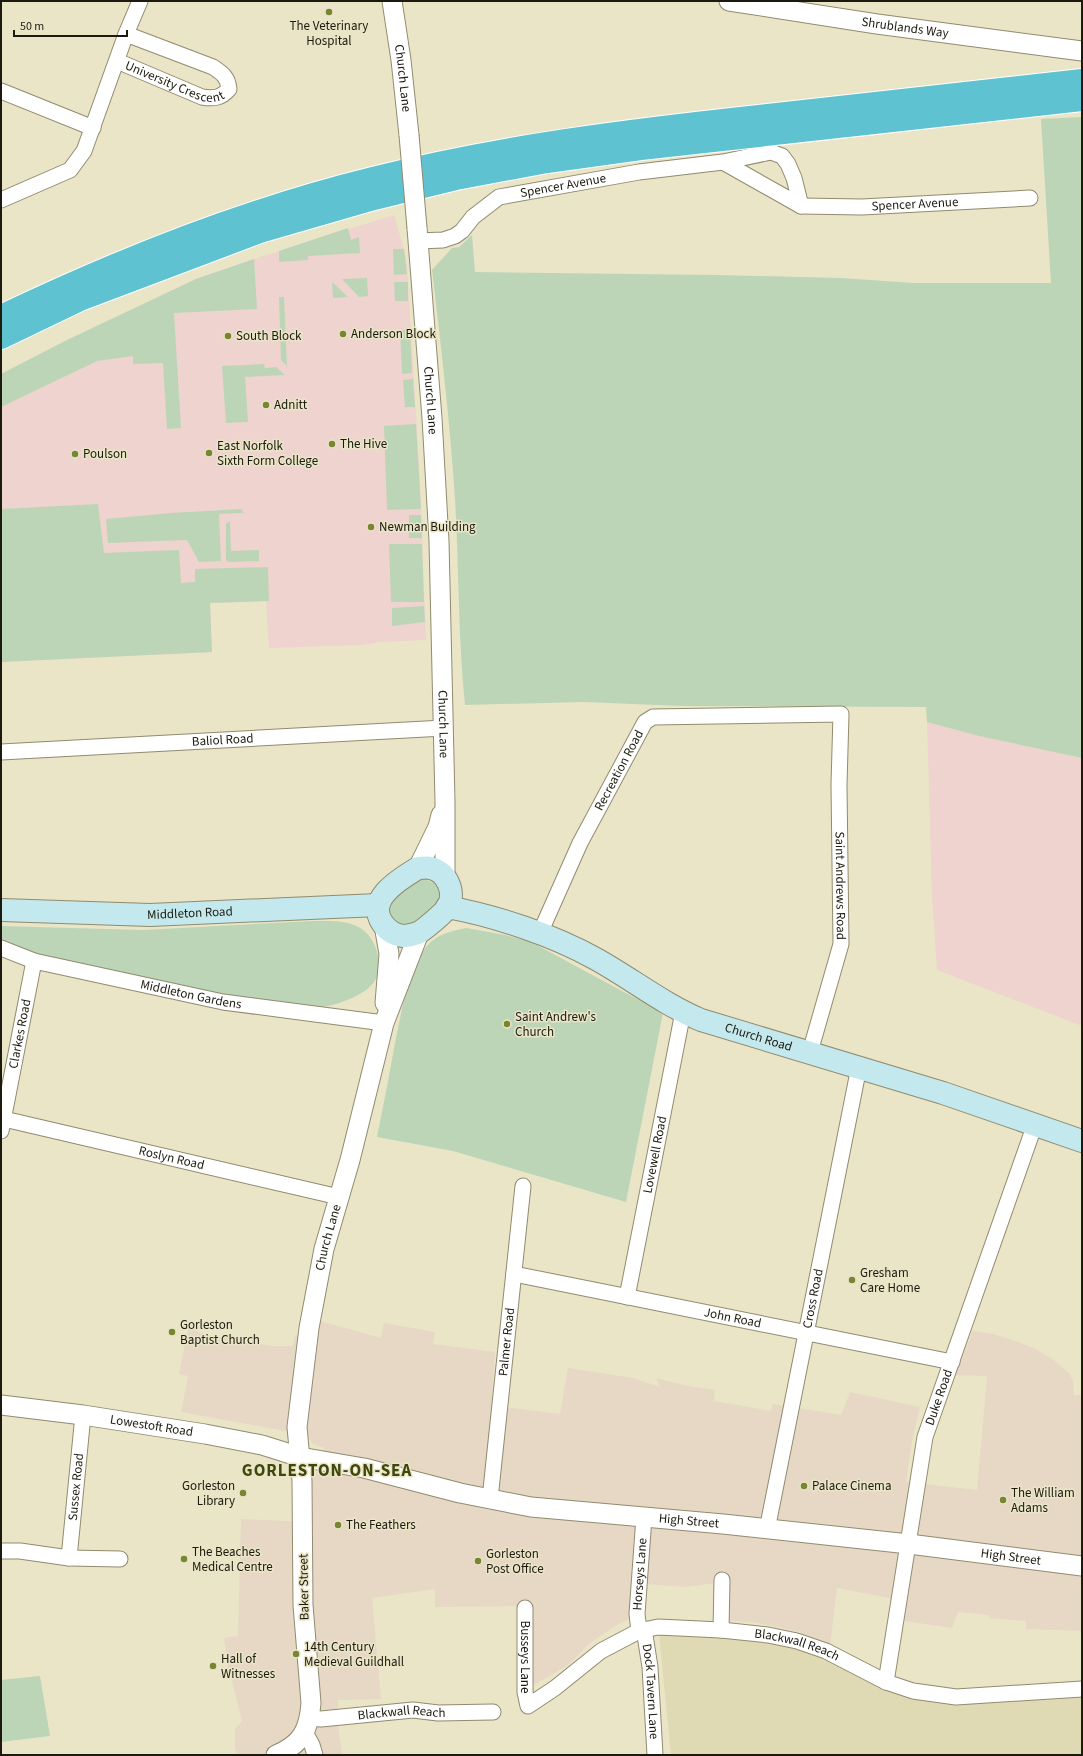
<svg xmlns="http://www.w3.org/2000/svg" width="1083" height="1756" font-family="'Source Sans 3',sans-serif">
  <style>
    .commercial { fill: #e6d8c5 }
    .built { fill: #e0dab4 }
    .education { fill: #eed3cf }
    .green { fill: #bdd5b7 }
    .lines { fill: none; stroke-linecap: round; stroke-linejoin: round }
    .minor-casing { stroke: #908b6f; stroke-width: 17 }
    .tertiary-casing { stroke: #908b6f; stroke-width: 21 }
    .secondary-casing { stroke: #908b6f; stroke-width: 24 }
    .trunk-casing { stroke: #fff; stroke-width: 24 }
    .minor { stroke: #fff; stroke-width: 15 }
    .tertiary { stroke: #fff; stroke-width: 19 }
    .secondary { stroke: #c3e8ee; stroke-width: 22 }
    .trunk { stroke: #5fc2d0; stroke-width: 22 }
    .tertiary-bridge-casing { stroke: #908b6f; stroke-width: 21; stroke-linecap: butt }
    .tertiary-bridge { stroke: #fff; stroke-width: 19 }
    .poi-dot { fill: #788532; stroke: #eae5c7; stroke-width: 1.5 }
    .labels { text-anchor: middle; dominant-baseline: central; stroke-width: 3; stroke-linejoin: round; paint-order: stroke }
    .poi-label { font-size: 13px; fill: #1c1a0f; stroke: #eae5c7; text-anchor: start }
    .street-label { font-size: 13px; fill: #1c1a0f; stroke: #eae5c7 }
    .district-label { font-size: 17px; font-weight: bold; letter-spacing: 1px; fill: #3f470a; stroke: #eae5c7 }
  </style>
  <rect width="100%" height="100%" fill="#eae5c7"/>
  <!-- commercial -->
  <path class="commercial" d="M 320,1321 L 381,1338 L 384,1323 L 435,1332 L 433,1344 L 495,1352 L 491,1409 L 504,1407 L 560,1414 L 568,1368 L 633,1378 L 660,1387 L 656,1378 L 688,1386 L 715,1390 L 714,1401 L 771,1411 L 773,1404 L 841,1415 L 850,1392 L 920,1407 L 912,1441 L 906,1482 L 977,1490 L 987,1376 L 955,1375 L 973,1331 L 993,1334 L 1016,1341 L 1036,1349 L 1055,1361 L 1069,1373 L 1073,1381 L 1074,1395 L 1082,1395 L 1082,1631 L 1026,1629 L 1026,1621 L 989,1618 L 989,1615 L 958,1612 L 952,1628 L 898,1620 L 900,1600 L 837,1588 L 830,1646 L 800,1632 L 758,1623 L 720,1620 L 715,1583 L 686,1587 L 645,1584 L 639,1615 L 620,1623 L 590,1643 L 568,1665 L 525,1690 L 522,1606 L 435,1607 L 435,1589 L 372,1598 L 381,1699 L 338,1700 L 338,1725 L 342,1755 L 237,1755 L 235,1748 L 235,1729 L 242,1721 L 232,1681 L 231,1673 L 229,1673 L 224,1638 L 238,1636 L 241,1519 L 307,1522 L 312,1479 L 313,1475 L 321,1468 L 324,1448 L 313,1444 L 307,1435 L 181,1412 L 188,1376 L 179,1374 L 188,1328 L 207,1335 L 272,1346 L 293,1346 L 295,1335 L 316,1339 Z"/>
  <!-- built -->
  <path class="built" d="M 659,1635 L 724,1635 L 786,1644 L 836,1662 L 888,1691 L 937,1703 L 1050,1699 L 1082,1694 L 1082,1755 L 671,1755 Z"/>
  <!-- education -->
  <path class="education" d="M 394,215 L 405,253 L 407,266 L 420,481 L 426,640 L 380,642 L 363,645 L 269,648 L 266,601 L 210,603 L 212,652 L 1,662 L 1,374 L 65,341 L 196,279 L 254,259 Z
    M 927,722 L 979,736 L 1082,758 L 1082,1026 L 937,970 L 932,897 Z"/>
  <!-- green -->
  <path class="green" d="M 1082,117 L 1082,758 L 979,736 L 927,722 L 926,707 L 682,706 L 583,702 L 465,705 C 458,636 459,567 455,499 C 450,422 441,346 432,270 L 452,248 L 459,247 L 472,235 L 475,272 L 716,275 L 841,278 L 914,283 L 1051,283 L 1041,119 Z
    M 348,228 L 351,240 L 359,237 L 360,253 L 308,256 L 308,260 L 279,262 L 279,251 Z
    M 393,249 L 404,249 L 407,274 L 394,275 Z
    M 254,259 L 257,309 L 174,313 L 181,428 L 167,429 L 163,363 L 133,364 L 133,356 L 97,361 L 1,407 L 1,374 L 65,341 L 196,279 Z
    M 367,278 L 368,296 L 359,297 L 342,279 Z
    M 332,282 L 348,297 L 333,298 Z
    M 394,282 L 408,282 L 408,301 L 395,301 Z
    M 279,297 L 284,297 L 287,366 L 281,360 Z
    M 400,330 L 410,330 L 412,373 L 402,374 Z
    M 264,364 L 265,368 L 276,367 L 285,375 L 245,377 L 248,422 L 226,423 L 222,366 Z
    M 413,379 L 415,407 L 405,407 L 403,380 Z
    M 416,424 L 421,509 L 387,510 L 384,426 Z
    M 98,504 L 104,553 L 179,550 L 181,583 L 195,582 L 195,569 L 268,567 L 269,601 L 210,603 L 212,652 L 1,662 L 1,509 Z
    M 241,509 L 244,513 L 219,514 L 221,561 L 199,562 L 187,540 L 108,543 L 106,519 L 171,513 Z
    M 409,515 L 421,515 L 422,538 L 409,538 Z
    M 228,522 L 230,522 L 231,551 L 259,550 L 259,561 L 228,562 L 226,560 L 226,524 Z
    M 389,544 L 422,544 L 424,602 L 391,602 Z
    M 424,606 L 425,622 L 392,626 L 392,608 Z
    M 423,878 L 438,885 L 441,893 L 440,901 C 432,909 421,919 411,924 C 399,931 385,915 391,903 C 395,896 415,881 423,878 Z
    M 313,921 C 338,921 364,919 375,946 C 379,956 380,966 377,976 C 371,996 328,1009 309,1008 C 296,1007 283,1004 270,1002 C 237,997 205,992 172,985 C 115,973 57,961 1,945 L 1,926 L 143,930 Z
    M 466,928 L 505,935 L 531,942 L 663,1013 L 626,1202 L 453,1151 L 377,1137 C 383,1107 389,1077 394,1048 C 400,1020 408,968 426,947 C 437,934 451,931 466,928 Z
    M 40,1676 L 50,1736 L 1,1742 L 1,1680 Z"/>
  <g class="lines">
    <defs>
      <g id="minor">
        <path id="s1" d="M 117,61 L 202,97 C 214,99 221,98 229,89 C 228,77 222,73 213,67 L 126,34"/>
        <path d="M 1,91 L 93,128"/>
        <path d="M 1,200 L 70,170 L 84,151 L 126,34 L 140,1"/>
        <path id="s2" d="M 801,206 L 862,207 L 1030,198"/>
        <path id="s3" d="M 418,241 L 443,240 L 455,236 L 462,231 L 473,217 L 499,197 L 639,172 L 723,162 L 771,152 L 782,156 L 788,164 L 794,178 L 801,206 L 723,162"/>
        <path id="s4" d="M 1,752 L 444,728"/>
        <path id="s5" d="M 540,933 L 580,843 L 645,722 L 653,717 L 841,714 L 839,785 L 841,944 L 810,1052"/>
        <path id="s6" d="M 1,948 L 34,961 L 223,1002 L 384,1023"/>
        <path id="s7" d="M 4,1119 L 339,1197"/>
        <path id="s8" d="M 1,1131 L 34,961"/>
        <path id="s9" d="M 514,1274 L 952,1362"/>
        <path id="s10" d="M 627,1297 L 683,1012"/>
        <path id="s11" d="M 490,1499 L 523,1186"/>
        <path id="s12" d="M 767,1530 L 859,1067"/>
        <path id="s13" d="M 1,1551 L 20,1551 L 69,1558 L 83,1415"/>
        <path d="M 69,1558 L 120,1559"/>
        <path id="s14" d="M 525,1608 L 525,1692 L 528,1706 L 555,1688 L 601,1651 L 639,1631 L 658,1627 L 721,1630 L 768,1635 L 797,1641 L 826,1651 L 886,1682 L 913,1691 L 956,1697 L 1082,1689"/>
        <path id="s15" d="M 644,1629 L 650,1667 L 655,1755"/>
        <path d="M 721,1630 L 722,1580"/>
        <path id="s16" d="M 639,1631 L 637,1614 L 644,1517"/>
        <path id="s17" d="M 886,1682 L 925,1437 L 1035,1124"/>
        <path id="s18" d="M 310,1718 L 321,1719 L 413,1710 L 438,1713 L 493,1712"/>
        <path d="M 305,1732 L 312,1745 L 315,1755"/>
      </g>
      <g id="tertiary">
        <path id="s19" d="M 392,1 L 401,60 L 409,135"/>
        <path id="s20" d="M 729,1 L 877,24 L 1082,51"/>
        <path id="s21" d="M 417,228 L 432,418 L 439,541 L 445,802 L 445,877"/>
        <path d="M 418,868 L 438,827 L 441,815"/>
        <path d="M 384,925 L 389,954 L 385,1003"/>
        <path id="s22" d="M 1,1405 L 83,1415 L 205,1434 L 262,1445 L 300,1457 L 364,1468 L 460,1493 L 531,1507 L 723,1524 L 909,1544 L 1082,1566"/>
        <path id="s23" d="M 276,1755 C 302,1744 309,1730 311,1703 L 303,1605 L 302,1481 L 297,1427 L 309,1328 L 324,1249 L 350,1160 L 384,1023 L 419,933"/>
      </g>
      <g id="secondary">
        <path d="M 418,868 C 422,868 427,867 430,868 C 447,871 456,893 448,907 C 445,912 424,930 418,933 C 415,934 407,936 403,936 C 395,935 388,931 383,924 C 365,899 400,879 418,868 Z"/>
        <path id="s24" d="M 447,907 C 496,916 553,935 596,959 C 632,979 663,1004 701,1020 L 943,1093 L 1082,1141"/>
        <path id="s25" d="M 1,910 L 150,915 L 378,905"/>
      </g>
      <path id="trunk" d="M 1,316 C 118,260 247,209 373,178 C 500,146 629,130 759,116 C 867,104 974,92 1082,80
        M 1,338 L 80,300 L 260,232 L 374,199 L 456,179 L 547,162 L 641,149 L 1082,100"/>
    </defs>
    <!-- minor casing -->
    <use href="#minor" class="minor-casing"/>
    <!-- tertiary casing -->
    <use href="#tertiary" class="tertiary-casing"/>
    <!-- secondary casing -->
    <use href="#secondary" class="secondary-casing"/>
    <!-- trunk casing -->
    <use href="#trunk" class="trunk-casing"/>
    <!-- minor -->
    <use href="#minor" class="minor"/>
    <!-- tertiary -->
    <use href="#tertiary" class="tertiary"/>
    <!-- secondary -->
    <use href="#secondary" class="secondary"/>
    <!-- trunk -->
    <use href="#trunk" class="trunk"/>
    <defs>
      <path id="tertiary-bridge" d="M 409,135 L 417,228"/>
    </defs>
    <!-- tertiary-bridge casing -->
    <use href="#tertiary-bridge" class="tertiary-bridge-casing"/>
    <!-- tertiary-bridge -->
    <use href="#tertiary-bridge" class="tertiary-bridge"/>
  </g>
  <!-- markers -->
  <g class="poi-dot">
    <circle cx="329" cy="12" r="4"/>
    <circle cx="343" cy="334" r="4"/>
    <circle cx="228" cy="336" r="4"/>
    <circle cx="266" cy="405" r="4"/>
    <circle cx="332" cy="444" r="4"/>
    <circle cx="209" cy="453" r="4"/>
    <circle cx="75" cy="454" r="4"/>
    <circle cx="371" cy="527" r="4"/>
    <circle cx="507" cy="1024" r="4"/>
    <circle cx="852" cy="1280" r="4"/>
    <circle cx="172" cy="1332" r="4"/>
    <circle cx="804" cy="1486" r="4"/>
    <circle cx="243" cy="1493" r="4"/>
    <circle cx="1003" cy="1500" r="4"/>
    <circle cx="338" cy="1525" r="4"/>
    <circle cx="184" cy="1559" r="4"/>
    <circle cx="478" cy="1561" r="4"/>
    <circle cx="296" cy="1654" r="4"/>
    <circle cx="213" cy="1666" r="4"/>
  </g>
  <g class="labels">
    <!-- poi labels -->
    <g class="poi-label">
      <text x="329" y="26" text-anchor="middle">The Veterinary<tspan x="329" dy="15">Hospital</tspan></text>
      <text x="351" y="334">Anderson Block</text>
      <text x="236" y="336">South Block</text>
      <text x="274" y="405">Adnitt</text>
      <text x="340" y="444">The Hive</text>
      <text x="217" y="446">East Norfolk<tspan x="217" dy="15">Sixth Form College</tspan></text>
      <text x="83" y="454">Poulson</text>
      <text x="379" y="527">Newman Building</text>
      <text x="515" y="1017">Saint Andrew's<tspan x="515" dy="15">Church</tspan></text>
      <text x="860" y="1273">Gresham<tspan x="860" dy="15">Care Home</tspan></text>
      <text x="180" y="1325">Gorleston<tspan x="180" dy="15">Baptist Church</tspan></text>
      <text x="235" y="1486" text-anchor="end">Gorleston<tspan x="235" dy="15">Library</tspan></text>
      <text x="812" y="1486">Palace Cinema</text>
      <text x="1011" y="1493">The William<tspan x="1011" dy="15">Adams</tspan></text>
      <text x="346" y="1525">The Feathers</text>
      <text x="192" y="1552">The Beaches<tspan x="192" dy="15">Medical Centre</tspan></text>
      <text x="486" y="1554">Gorleston<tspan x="486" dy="15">Post Office</tspan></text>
      <text x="304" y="1647">14th Century<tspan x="304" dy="15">Medieval Guildhall</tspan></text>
      <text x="221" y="1659">Hall of<tspan x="221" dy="15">Witnesses</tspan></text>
    </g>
    <!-- street labels -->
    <g class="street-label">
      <text stroke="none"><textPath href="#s20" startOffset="178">Shrublands Way</textPath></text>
      <text stroke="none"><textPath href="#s1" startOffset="62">University Crescent</textPath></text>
      <text stroke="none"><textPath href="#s19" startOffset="78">Church Lane</textPath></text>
      <text stroke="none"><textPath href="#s3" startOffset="162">Spencer Avenue</textPath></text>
      <text stroke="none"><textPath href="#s2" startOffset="114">Spencer Avenue</textPath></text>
      <text stroke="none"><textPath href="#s21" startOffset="173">Church Lane</textPath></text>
      <text stroke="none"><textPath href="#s21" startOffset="497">Church Lane</textPath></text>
      <text stroke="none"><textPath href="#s4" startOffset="222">Baliol Road</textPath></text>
      <text stroke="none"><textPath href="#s5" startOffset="181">Recreation Road</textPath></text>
      <text stroke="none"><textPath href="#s5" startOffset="605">Saint Andrews Road</textPath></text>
      <text stroke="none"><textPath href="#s25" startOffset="189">Middleton Road</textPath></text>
      <text stroke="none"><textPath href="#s6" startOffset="196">Middleton Gardens</textPath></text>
      <text stroke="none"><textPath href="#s8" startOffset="99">Clarkes Road</textPath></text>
      <text stroke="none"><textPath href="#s24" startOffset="340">Church Road</textPath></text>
      <text stroke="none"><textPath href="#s10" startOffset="145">Lovewell Road</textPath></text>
      <text stroke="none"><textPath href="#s7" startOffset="172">Roslyn Road</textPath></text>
      <text stroke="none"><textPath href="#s23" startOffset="536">Church Lane</textPath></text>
      <text stroke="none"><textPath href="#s12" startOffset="236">Cross Road</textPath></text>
      <text stroke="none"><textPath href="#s9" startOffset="223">John Road</textPath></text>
      <text stroke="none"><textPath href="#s11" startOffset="158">Palmer Road</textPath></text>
      <text stroke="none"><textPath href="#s17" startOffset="290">Duke Road</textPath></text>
      <text stroke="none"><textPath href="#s22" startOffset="152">Lowestoft Road</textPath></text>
      <text stroke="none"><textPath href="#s13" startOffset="140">Sussex Road</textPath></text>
      <text stroke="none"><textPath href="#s22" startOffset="699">High Street</textPath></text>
      <text stroke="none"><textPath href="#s22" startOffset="1023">High Street</textPath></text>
      <text stroke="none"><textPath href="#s16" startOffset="57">Horseys Lane</textPath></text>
      <text transform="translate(304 1587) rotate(-91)">Baker Street</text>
      <text stroke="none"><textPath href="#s14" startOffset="393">Blackwall Reach</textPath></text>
      <text stroke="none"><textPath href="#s14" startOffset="49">Busseys Lane</textPath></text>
      <text stroke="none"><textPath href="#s15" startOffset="63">Dock Tavern Lane</textPath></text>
      <text stroke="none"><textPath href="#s18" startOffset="92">Blackwall Reach</textPath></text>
    </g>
    <!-- district labels -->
    <g class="district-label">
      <text x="327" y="1471">GORLESTON-ON-SEA</text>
    </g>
  </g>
  <!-- border -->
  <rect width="1083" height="1756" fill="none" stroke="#1c1a0f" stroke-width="4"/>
  <!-- scale -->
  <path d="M14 30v6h113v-6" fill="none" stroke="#1c1a0f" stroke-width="2"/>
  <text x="20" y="30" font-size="12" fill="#1c1a0f" stroke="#eae5c7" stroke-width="3" paint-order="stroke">50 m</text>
</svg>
